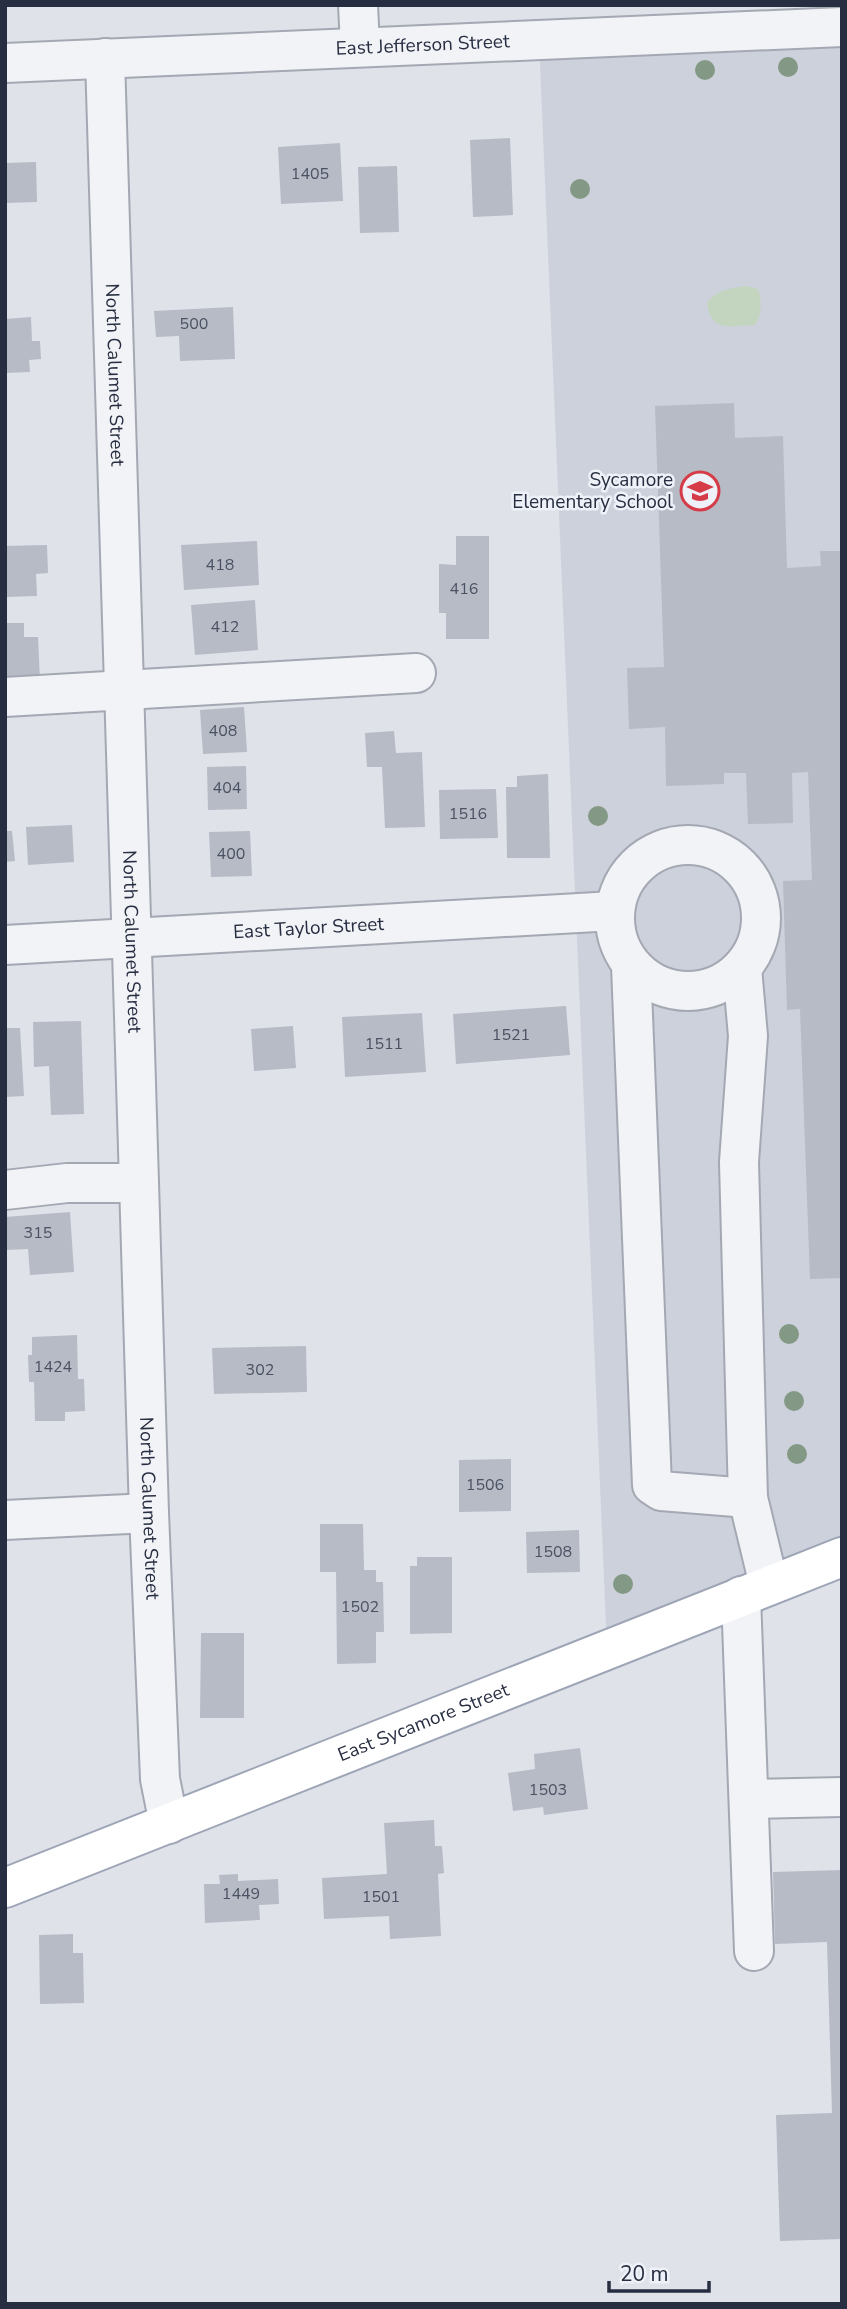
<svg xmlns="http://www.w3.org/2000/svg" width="847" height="2309" font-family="'Nunito Sans',sans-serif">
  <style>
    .built { fill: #cdd1db }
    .green { fill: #c3d4bf }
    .building { fill: #b6bbc6 }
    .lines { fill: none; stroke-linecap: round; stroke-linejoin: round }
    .minor-casing { stroke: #a4a8b3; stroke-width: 42 }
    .major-casing { stroke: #9da5b6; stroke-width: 42 }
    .minor { stroke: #f2f3f7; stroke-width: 38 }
    .major { stroke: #fff; stroke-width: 38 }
    .tree { fill: #839985 }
    .labels { text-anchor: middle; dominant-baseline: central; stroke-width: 5; stroke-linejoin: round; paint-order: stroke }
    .number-label { font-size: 16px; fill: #4b5162 }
    .street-label { font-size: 19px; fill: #272e41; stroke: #eef1f7 }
    .poi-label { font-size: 19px; fill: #272e41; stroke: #eef1f7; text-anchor: end }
  </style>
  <rect width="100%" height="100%" fill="#dfe2e9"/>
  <!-- built -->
  <path class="built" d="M 842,27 L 842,1556 L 607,1650 L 539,40 Z"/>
  <!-- green -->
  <path class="green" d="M 747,286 L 758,289 C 762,301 762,315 755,325 C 731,325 711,334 707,303 C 716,290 731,288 747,286 Z"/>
  <!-- building -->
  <path class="building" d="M 510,138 L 513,215 L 473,217 L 470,140 Z
    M 340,143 L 343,201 L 281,204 L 278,147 Z
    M 36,162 L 37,202 L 5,203 L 5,163 Z
    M 397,166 L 399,232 L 360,233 L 358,167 Z
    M 233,307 L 235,359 L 180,361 L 179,336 L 156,337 L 154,311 Z
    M 31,317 L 32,341 L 40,341 L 41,359 L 29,360 L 30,372 L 5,373 L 5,319 Z
    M 734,403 L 735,438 L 783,436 L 787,568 L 821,566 L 820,551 L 842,551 L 842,1278 L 810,1279 L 800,1009 L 787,1010 L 783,881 L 812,880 L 808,772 L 792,773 L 793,823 L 748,824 L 746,773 L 724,773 L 724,784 L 666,786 L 665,727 L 629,729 L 627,668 L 664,667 L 655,406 Z
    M 456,536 L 489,536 L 489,639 L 446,639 L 446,613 L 439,613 L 439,564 L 456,565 Z
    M 257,541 L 259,585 L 184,590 L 181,545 Z
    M 47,545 L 48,573 L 36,574 L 37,596 L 5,597 L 5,546 Z
    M 255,600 L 258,650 L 195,655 L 191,605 Z
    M 5,623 L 24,623 L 24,637 L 38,637 L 40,680 L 5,680 Z
    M 244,707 L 247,752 L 203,754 L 200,710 Z
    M 394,731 L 396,753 L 422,752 L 425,827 L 385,828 L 382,767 L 367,767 L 365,733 Z
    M 246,766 L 247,809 L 208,810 L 207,767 Z
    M 548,774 L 550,858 L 507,858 L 506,787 L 517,787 L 517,776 Z
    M 496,789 L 498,838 L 440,839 L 439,790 Z
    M 72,825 L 74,862 L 28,865 L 26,827 Z
    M 5,831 L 12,831 L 15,861 L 5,862 Z
    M 250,831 L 252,876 L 211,877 L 209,832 Z
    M 566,1006 L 570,1055 L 456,1064 L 453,1014 Z
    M 422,1013 L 426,1072 L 345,1077 L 342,1017 Z
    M 81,1021 L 84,1114 L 51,1115 L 49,1066 L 34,1067 L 33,1022 Z
    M 293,1026 L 296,1068 L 254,1071 L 251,1029 Z
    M 5,1028 L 20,1028 L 24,1096 L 5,1097 Z
    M 70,1212 L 74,1272 L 30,1275 L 28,1249 L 5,1250 L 5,1217 Z
    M 77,1335 L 78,1379 L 84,1379 L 85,1411 L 65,1412 L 65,1421 L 35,1421 L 34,1382 L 29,1382 L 28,1355 L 32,1355 L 32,1337 Z
    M 306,1346 L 307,1392 L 214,1394 L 212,1348 Z
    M 511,1459 L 511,1511 L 459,1512 L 459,1460 Z
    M 320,1524 L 363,1524 L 364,1570 L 376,1570 L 376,1582 L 383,1582 L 384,1632 L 376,1632 L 376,1663 L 337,1664 L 336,1572 L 320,1572 Z
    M 579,1530 L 580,1572 L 527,1573 L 526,1532 Z
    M 417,1557 L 452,1557 L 452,1633 L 410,1634 L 410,1566 L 417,1566 Z
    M 201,1633 L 244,1633 L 244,1718 L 200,1718 Z
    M 580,1748 L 588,1809 L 544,1815 L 543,1807 L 513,1811 L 508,1773 L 535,1769 L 534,1754 Z
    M 434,1820 L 435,1846 L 442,1846 L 444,1873 L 438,1874 L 441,1936 L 390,1939 L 389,1916 L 324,1919 L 322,1878 L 387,1874 L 384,1823 Z
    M 842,1870 L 842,2239 L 780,2241 L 776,2115 L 832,2113 L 827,1942 L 775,1944 L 773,1872 Z
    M 238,1874 L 238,1881 L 278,1879 L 279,1904 L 259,1905 L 260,1920 L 205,1923 L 204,1884 L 220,1884 L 219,1875 Z
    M 73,1934 L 73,1953 L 83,1953 L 84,2003 L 40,2004 L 39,1935 Z"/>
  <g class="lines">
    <defs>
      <g id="minor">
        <path d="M 358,5 L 360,46"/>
        <path id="s1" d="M 105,58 L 149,1513 L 160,1779 L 169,1824"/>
        <path id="s2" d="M 5,63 L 842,27"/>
        <path d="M 5,697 L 416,673"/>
        <circle cx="688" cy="918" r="73"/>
        <path id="s3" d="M 5,945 L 614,911"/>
        <path d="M 631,966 L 652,1485 L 661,1491 L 748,1498"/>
        <path d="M 742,968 L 748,1036 L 739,1162 L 748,1498 L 769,1585"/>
        <path d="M 5,1190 L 67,1183 L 139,1183"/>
        <path d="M 5,1520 L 149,1513"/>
        <path d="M 741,1596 L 754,1951"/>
        <path d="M 749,1799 L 842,1797"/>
      </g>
      <g id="major">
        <path id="s4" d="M 5,1888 L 842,1557"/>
      </g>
    </defs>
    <!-- minor casing -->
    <use href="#minor" class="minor-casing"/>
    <!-- major casing -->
    <use href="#major" class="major-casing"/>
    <!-- minor -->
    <use href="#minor" class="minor"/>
    <!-- major -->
    <use href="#major" class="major"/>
  </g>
  <!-- trees -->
  <g class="tree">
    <circle cx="788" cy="67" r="10"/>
    <circle cx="705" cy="70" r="10"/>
    <circle cx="580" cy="189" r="10"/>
    <circle cx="598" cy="816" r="10"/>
    <circle cx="789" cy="1334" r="10"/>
    <circle cx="794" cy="1401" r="10"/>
    <circle cx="797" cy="1454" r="10"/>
    <circle cx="623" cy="1584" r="10"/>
  </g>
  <!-- icons -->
  <defs>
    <symbol id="school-ring" viewBox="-11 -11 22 22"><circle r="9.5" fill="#eef1f7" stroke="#d63c47" stroke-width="1.5"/><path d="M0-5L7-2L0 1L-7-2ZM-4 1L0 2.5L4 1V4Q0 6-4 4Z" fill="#d63c47"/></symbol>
  </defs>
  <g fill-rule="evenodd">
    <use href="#school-ring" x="678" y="469" width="44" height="44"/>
  </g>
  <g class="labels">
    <!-- number labels -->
    <g class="number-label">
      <text x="310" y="174">1405</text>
      <text x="194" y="324">500</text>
      <text x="220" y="565">418</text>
      <text x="464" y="589">416</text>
      <text x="225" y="627">412</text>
      <text x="223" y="731">408</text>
      <text x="227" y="788">404</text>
      <text x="468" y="814">1516</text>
      <text x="231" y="854">400</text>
      <text x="511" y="1035">1521</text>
      <text x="384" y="1044">1511</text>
      <text x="38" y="1233">315</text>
      <text x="53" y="1367">1424</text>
      <text x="260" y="1370">302</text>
      <text x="485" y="1485">1506</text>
      <text x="553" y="1552">1508</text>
      <text x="360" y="1607">1502</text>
      <text x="548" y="1790">1503</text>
      <text x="241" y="1894">1449</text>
      <text x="381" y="1897">1501</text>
    </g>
    <!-- street labels -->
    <g class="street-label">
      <text stroke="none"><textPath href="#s2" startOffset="418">East Jefferson Street</textPath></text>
      <text stroke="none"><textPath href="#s1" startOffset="317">North Calumet Street</textPath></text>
      <text stroke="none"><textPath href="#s3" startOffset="304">East Taylor Street</textPath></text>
      <text stroke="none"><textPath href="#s1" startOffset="884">North Calumet Street</textPath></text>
      <text stroke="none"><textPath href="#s1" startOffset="1451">North Calumet Street</textPath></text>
      <text stroke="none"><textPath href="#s4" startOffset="450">East Sycamore Street</textPath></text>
    </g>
    <!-- poi labels -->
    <g class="poi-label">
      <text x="673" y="480">Sycamore<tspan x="673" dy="22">Elementary School</tspan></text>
    </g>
  </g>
  <!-- border -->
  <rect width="847" height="2309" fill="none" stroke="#272e41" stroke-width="14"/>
  <!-- scale -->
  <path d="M609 2281v10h100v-10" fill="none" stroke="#272e41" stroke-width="3.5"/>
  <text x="620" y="2281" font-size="21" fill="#272e41" stroke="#eef1f7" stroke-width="5" paint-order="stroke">20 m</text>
</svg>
